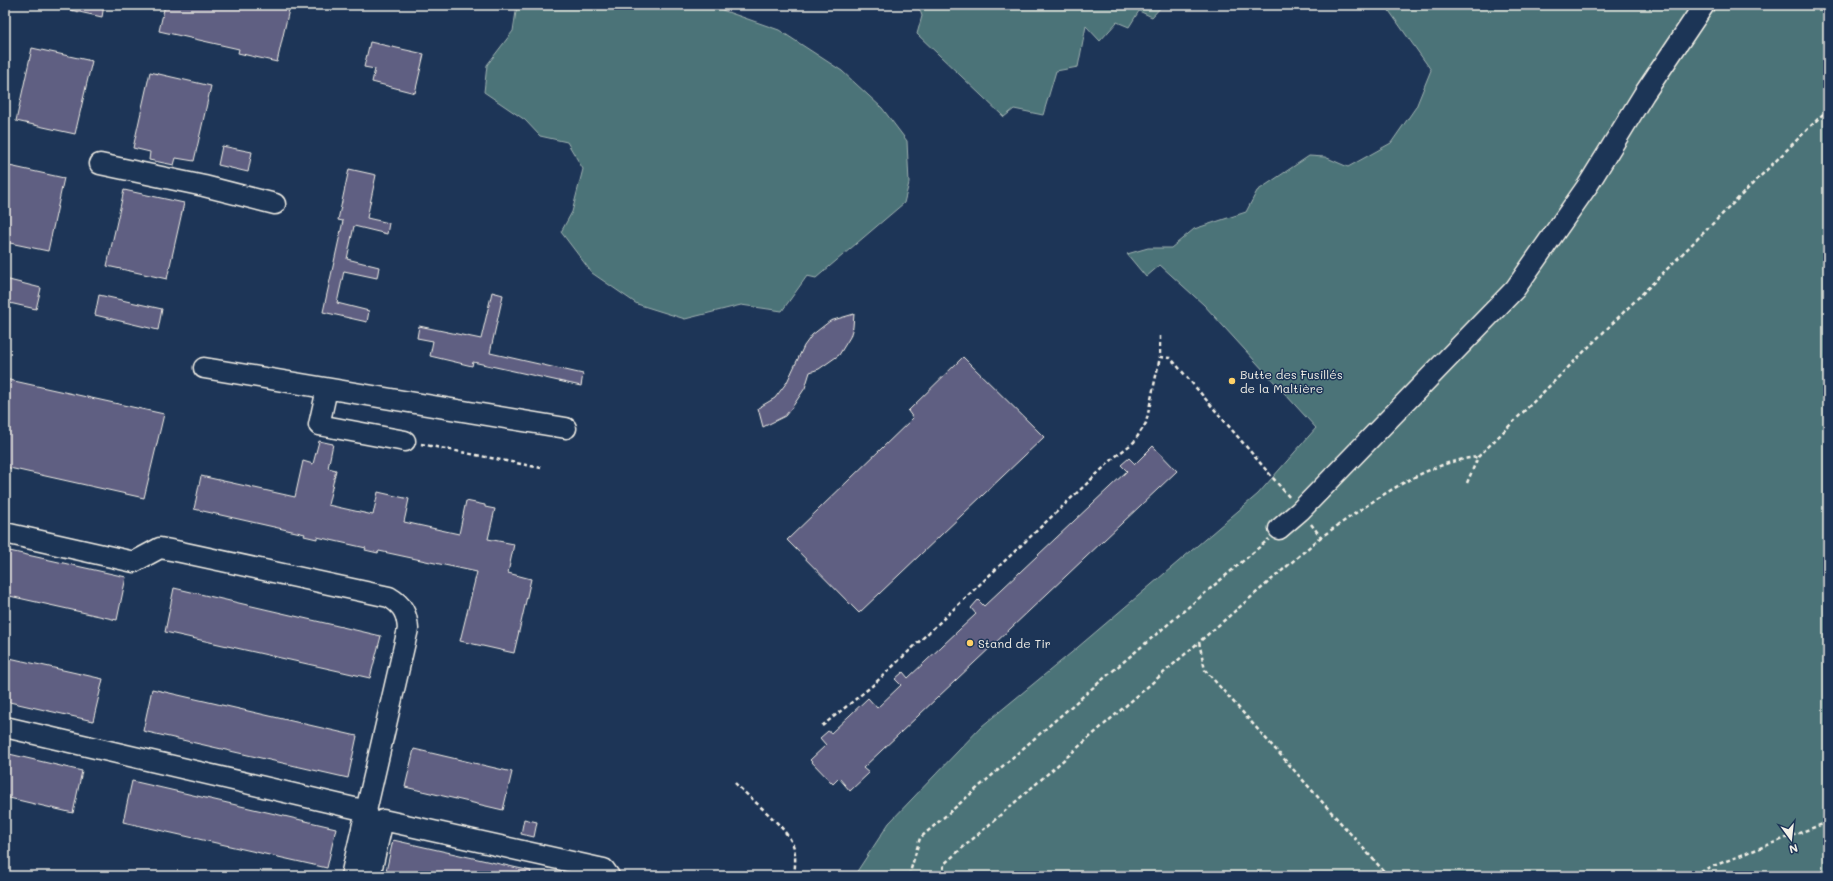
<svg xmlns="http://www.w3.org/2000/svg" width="1833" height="881" font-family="Mali,sans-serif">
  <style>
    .green { fill: #4b7378; stroke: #a0b2b0 }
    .building { fill: #5f5f82; stroke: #f4f1e8 }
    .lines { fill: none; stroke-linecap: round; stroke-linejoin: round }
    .minor-casing { stroke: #f4f1e8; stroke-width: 23 }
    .path { stroke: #f4f1e8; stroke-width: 2.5; stroke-dasharray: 4 3; stroke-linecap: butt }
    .minor { stroke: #1d3557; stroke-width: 20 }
    .poi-dot { fill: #ffd166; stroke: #1d3557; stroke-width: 1.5 }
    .labels { text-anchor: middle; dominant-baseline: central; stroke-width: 3; stroke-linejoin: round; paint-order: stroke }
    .poi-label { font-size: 12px; fill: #f4f1e8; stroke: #1d3557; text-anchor: start }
  </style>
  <rect width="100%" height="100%" fill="#1d3557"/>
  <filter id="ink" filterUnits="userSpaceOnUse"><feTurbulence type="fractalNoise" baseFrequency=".025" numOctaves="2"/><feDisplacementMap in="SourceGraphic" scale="8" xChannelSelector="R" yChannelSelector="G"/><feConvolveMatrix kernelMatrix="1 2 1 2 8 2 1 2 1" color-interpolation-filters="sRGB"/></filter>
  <g filter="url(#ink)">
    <!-- green -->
    <path class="green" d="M 517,5 L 718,5 L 722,10 L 779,30 L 842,71 L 882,108 L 907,141 L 909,183 L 904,203 L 816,278 L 807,276 L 782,311 L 741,305 L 685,319 L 637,304 L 592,273 L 561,232 L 572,212 L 583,169 L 567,142 L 540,136 L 525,120 L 484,92 L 487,65 L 513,31 Z
      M 918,5 L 1163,5 L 1152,17 L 1139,11 L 1129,27 L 1117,22 L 1100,41 L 1086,26 L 1078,67 L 1056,71 L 1043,115 L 1014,109 L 1004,117 L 917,34 L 922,16 Z
      M 1385,5 L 1828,5 L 1828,876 L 854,876 L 889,823 L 982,726 L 1071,653 L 1258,494 L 1316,428 L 1204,305 L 1160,265 L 1146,277 L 1127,254 L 1148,248 L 1171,248 L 1194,229 L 1246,212 L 1257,191 L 1309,156 L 1325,157 L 1348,167 L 1391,143 L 1416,107 L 1431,70 Z"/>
    <!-- building -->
    <path class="building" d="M 71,5 L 104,5 L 102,17 L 70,10 Z
      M 165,5 L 290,5 L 277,62 L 238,53 L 239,49 L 159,31 Z
      M 370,42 L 424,54 L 415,93 L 372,82 L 375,69 L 364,67 Z
      M 32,48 L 92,61 L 75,134 L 16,121 Z
      M 150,72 L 211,86 L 194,161 L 176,158 L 174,165 L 149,160 L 150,152 L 133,148 Z
      M 222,146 L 252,152 L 248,172 L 218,165 Z
      M 5,165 L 64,178 L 48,251 L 5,242 Z
      M 349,169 L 376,175 L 367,218 L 389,223 L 387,234 L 354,226 L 347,259 L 379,267 L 377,278 L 344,271 L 337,303 L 369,311 L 367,322 L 323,312 L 343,221 L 338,220 Z
      M 124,190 L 184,203 L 167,279 L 107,266 Z
      M 5,279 L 41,288 L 36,309 L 5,302 Z
      M 492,292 L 503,295 L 490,353 L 583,374 L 581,386 L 473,362 L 472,366 L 430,356 L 433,341 L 417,338 L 419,326 L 481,339 Z
      M 99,295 L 162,309 L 158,330 L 95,315 Z
      M 854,314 L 853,327 L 850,337 L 839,355 L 819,369 L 810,372 L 805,388 L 793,406 L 785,416 L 763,427 L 758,408 L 775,398 L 787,382 L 804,346 L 812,335 L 830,321 Z
      M 963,357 L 1044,437 L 859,613 L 787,540 L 913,418 L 908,411 Z
      M 5,379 L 164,414 L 144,498 L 5,467 Z
      M 319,441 L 333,444 L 328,468 L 336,470 L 328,505 L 373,515 L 378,492 L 409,499 L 404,522 L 459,534 L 466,501 L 485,505 L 485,507 L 495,509 L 488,539 L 514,544 L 508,573 L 531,579 L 514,653 L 460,641 L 477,572 L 379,551 L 378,553 L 365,550 L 366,548 L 317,537 L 317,539 L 304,536 L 305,534 L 194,509 L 201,476 L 295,497 L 303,461 L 313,464 Z
      M 1153,446 L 1177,471 L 863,768 L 869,773 L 850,791 L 839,778 L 833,784 L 810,760 L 826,745 L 820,738 L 828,731 L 831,733 L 868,698 L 877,708 L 901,685 L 895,679 L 903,672 L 908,678 L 976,614 L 971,608 L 978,600 L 984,606 L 1127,471 L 1121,465 L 1129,458 L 1135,464 Z
      M 5,550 L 126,577 L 117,620 L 5,595 Z
      M 174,588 L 381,636 L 370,678 L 165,632 Z
      M 5,657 L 103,679 L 93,721 L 5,701 Z
      M 152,689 L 357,736 L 348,778 L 143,731 Z
      M 414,749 L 512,772 L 503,810 L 405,787 Z
      M 5,753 L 82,771 L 73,813 L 5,797 Z
      M 132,781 L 336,828 L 327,868 L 123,822 Z
      M 524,819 L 537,822 L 534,837 L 521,834 Z
      M 393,840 L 531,871 L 530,876 L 385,876 Z"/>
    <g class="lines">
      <defs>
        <path id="minor" d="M 100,164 L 204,186 L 275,204
          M 204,368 L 566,428
          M 327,389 L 319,425 L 405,441
          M 1279,529 L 1300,511 L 1515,289 L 1588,185 L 1644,94 L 1704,5
          M 5,533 L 134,562 L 160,548 L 176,551 L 389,597 C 403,605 407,614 408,629 L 351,876
          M 5,727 L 367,811
          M 370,876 L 383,820 L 599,868 L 604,869 L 609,876"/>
      </defs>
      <!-- minor casing -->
      <use href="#minor" class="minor-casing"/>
      <!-- path -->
      <path class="path" d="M 1160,336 L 1160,357 L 1170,358 L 1174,362 L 1290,498
        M 421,444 L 541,468
        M 1467,483 L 1478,457 L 1828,109
        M 1311,524 L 1321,537 C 1367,506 1422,462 1478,457
        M 1321,537 L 1199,642 L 1205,670 L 1388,876
        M 822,726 L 872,686 L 1116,456 L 1134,442 L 1146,423 L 1160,357
        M 735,783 C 750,799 789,828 794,848 C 796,857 795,867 794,876
        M 909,876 L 920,838 L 1089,691 L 1269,539
        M 943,876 L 944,864 L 1199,642
        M 1687,876 L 1828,822"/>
      <!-- minor -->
      <use href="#minor" class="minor"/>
    </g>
  </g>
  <!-- markers -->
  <g class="poi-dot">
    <circle cx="1232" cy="381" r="4"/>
    <circle cx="970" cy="643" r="4"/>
  </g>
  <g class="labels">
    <!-- poi labels -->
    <g class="poi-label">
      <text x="1240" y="374">Butte des Fusillés<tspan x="1240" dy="14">de la Maltière</tspan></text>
      <text x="978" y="643">Stand de Tir</text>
    </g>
  </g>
  <!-- margin -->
  <rect width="1833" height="881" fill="none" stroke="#1d3557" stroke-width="20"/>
  <rect x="10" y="10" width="1813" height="861" fill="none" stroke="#f4f1e8" stroke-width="1.5" filter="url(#ink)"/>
  <!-- north arrow -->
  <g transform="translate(1791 839) rotate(165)" stroke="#1d3557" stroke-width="3" paint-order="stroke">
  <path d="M0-3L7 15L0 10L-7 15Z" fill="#f4f1e8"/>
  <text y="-6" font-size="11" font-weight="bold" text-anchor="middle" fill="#f4f1e8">N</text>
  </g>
</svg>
